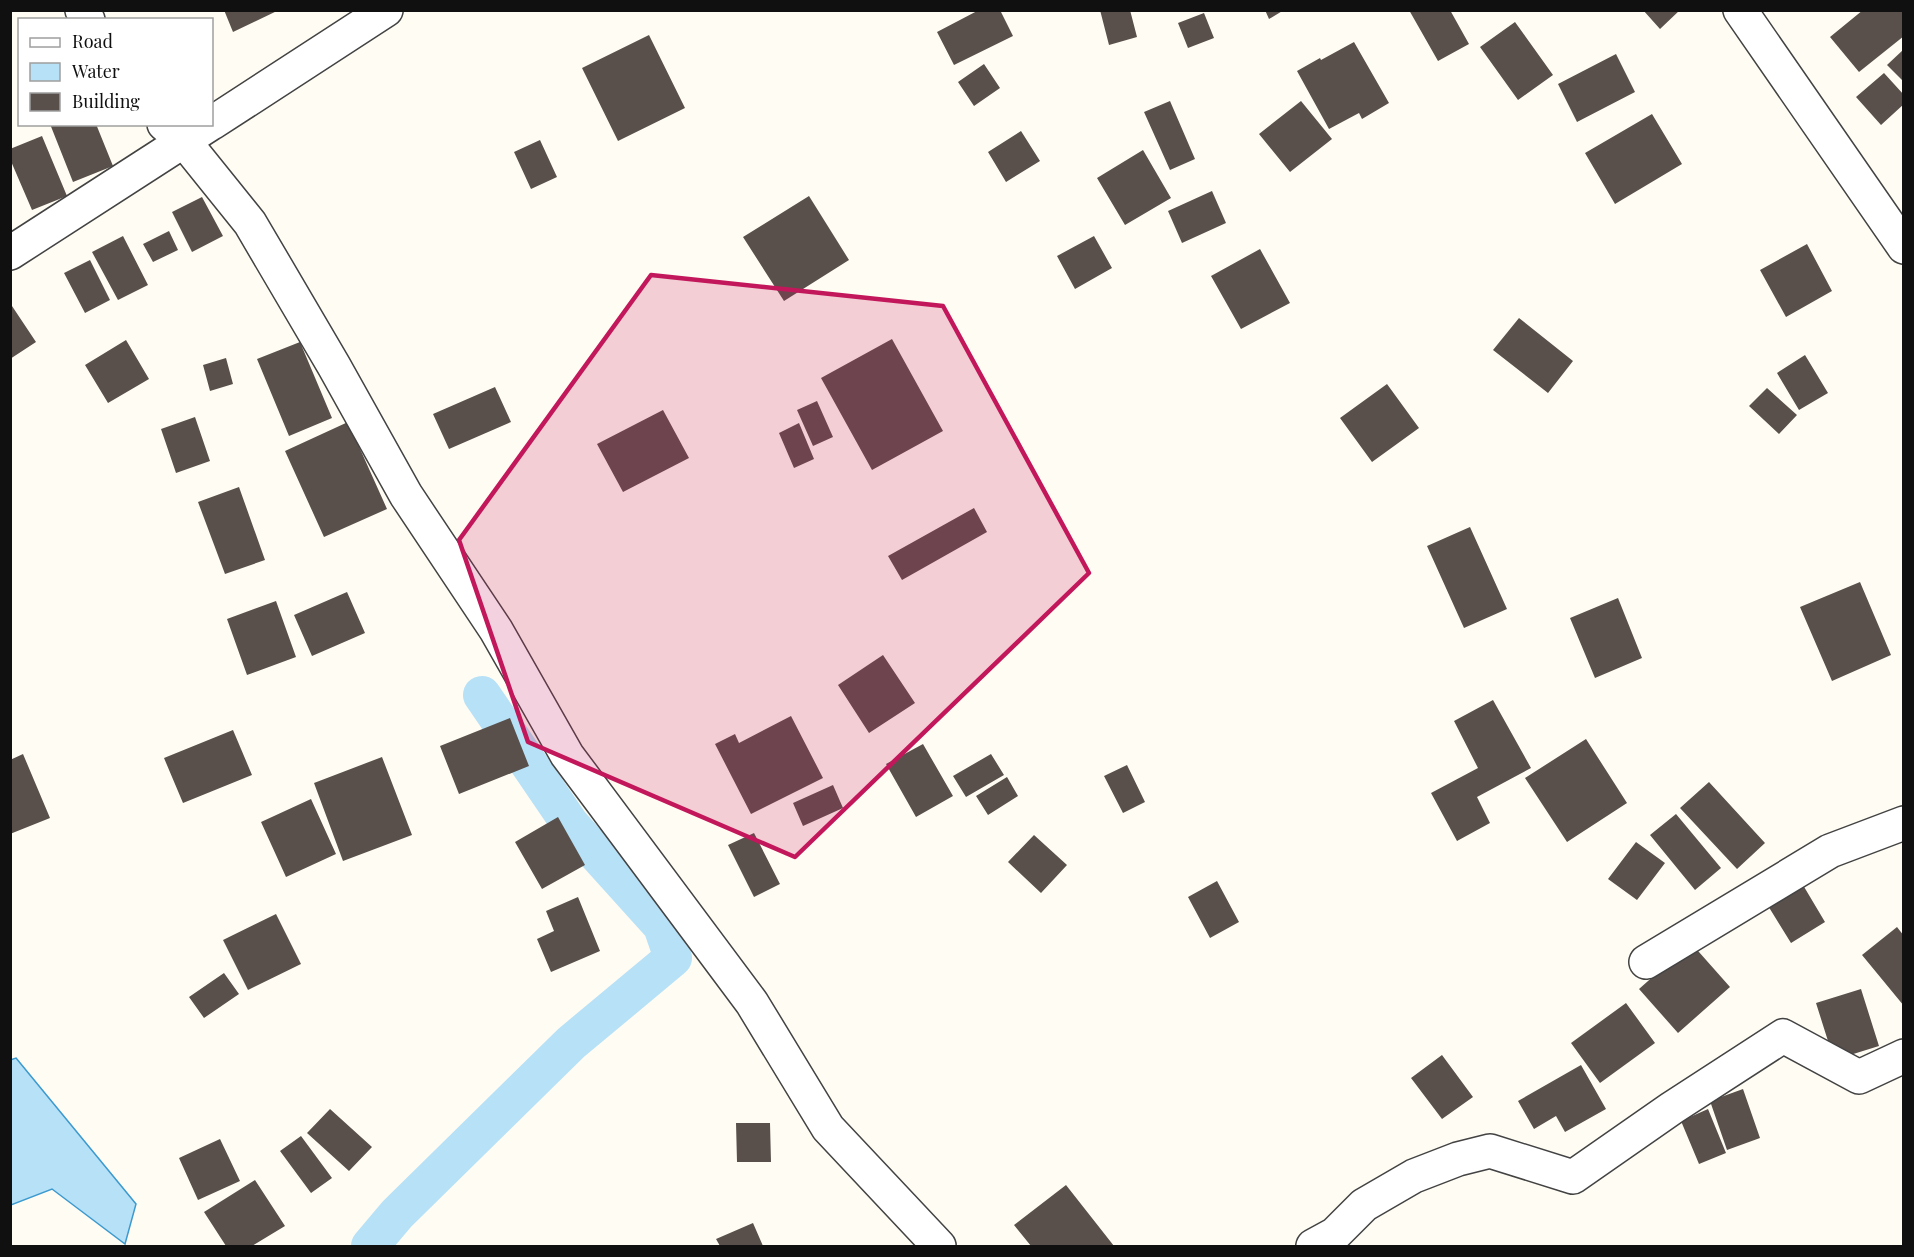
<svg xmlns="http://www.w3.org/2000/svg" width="1914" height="1257" font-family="'Playfair Display',serif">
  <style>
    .water { fill: #b7e1f7; stroke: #3c9acf; stroke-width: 1.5 }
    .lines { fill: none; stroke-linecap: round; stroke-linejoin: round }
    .canal { stroke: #b7e1f7; stroke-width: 38 }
    .building { fill: #59504c }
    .minor-casing { stroke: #434343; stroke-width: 36 }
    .minor { stroke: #fff; stroke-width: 33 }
    .marked { fill: #c2185b; fill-opacity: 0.2; stroke: #c2185b; stroke-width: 4.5; stroke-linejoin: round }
  </style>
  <rect width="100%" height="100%" fill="#fffcf3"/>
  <!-- water -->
  <path class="water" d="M 16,1058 L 136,1204 L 125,1244 L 52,1189 L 11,1205 L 10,1060 Z"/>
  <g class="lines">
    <!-- canal -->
    <path class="canal" d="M 370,1246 L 397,1214 L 571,1043 L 673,958 L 662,926 L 570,824 L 482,695"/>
  </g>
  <!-- building -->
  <path class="building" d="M 224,10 L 279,10 L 233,32 Z
    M 979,10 L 1000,10 L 1013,36 L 954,65 L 937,32 Z
    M 1100,10 L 1130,10 L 1137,37 L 1109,45 Z
    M 1265,10 L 1284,10 L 1269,19 Z
    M 1409,10 L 1450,10 L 1469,44 L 1438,61 Z
    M 1643,10 L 1680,10 L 1660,29 Z
    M 1863,10 L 1904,10 L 1904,36 L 1859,72 L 1830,37 Z
    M 1204,13 L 1214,38 L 1188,48 L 1178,23 Z
    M 1515,22 L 1553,75 L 1518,100 L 1480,47 Z
    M 649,35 L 685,108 L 618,141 L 582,68 Z
    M 1354,42 L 1389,103 L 1362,119 L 1359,113 L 1329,129 L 1297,71 L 1320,58 L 1321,60 Z
    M 1904,49 L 1904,82 L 1887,65 Z
    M 1616,54 L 1635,92 L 1577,122 L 1558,84 Z
    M 984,64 L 1000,88 L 974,106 L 958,82 Z
    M 1884,73 L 1904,95 L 1904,104 L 1881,125 L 1856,97 Z
    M 1170,101 L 1195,159 L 1170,170 L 1144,112 Z
    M 1301,101 L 1332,139 L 1290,172 L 1259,134 Z
    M 1652,114 L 1682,164 L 1615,204 L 1585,153 Z
    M 50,124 L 96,124 L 113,166 L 73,182 Z
    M 1021,131 L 1040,161 L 1006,182 L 988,152 Z
    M 42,136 L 67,196 L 32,210 L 10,159 L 10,149 Z
    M 540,140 L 557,177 L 531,189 L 514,152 Z
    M 1143,150 L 1171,198 L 1125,225 L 1097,178 Z
    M 1212,191 L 1226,223 L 1182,243 L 1168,211 Z
    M 809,196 L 849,260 L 784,301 L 743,237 Z
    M 202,197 L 223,236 L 192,252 L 172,212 Z
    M 169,231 L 178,250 L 153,262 L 143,244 Z
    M 123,236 L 148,285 L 118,300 L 92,252 Z
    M 1094,236 L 1112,268 L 1075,289 L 1057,256 Z
    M 1807,244 L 1832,291 L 1786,317 L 1760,270 Z
    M 1260,249 L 1290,303 L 1241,329 L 1211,276 Z
    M 90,260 L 110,300 L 85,313 L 64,273 Z
    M 10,303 L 36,342 L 10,359 Z
    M 1519,318 L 1573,361 L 1548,393 L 1493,350 Z
    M 892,339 L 943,431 L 872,470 L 821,378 Z
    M 126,340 L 149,379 L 108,403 L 85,365 Z
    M 300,342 L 332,418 L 289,436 L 257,359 Z
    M 1805,355 L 1828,393 L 1799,410 L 1777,373 Z
    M 226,358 L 233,384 L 210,391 L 203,365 Z
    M 1387,384 L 1419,428 L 1372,462 L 1340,418 Z
    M 495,387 L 511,422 L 449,449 L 433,414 Z
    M 1767,388 L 1797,415 L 1779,434 L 1749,406 Z
    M 817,401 L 833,437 L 813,446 L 797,410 Z
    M 663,410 L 689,458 L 623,492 L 597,444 Z
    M 195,417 L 210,461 L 176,473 L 161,429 Z
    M 348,422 L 387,509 L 324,537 L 285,451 Z
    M 799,423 L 814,459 L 794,468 L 779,433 Z
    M 239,487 L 265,560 L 225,574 L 198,502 Z
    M 974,508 L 987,532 L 902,580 L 888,556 Z
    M 1470,527 L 1507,609 L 1464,628 L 1427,546 Z
    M 1860,582 L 1891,655 L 1832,681 L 1800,607 Z
    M 347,592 L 365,633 L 312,656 L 294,615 Z
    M 1618,598 L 1642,658 L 1595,678 L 1570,618 Z
    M 276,601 L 296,657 L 247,675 L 227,619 Z
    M 883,655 L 915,703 L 869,733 L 838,685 Z
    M 1493,700 L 1531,768 L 1477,797 L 1490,823 L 1457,841 L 1431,793 L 1478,768 L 1454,721 Z
    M 791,716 L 823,778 L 751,814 L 715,744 L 735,734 L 739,743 Z
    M 510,718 L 529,766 L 459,794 L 440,746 Z
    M 233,730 L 252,775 L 183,803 L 164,758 Z
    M 1586,739 L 1627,803 L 1567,842 L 1525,778 Z
    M 923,744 L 953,796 L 916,817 L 886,764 Z
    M 23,754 L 50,818 L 10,834 L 10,760 Z
    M 991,754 L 1004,775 L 966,797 L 953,776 Z
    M 382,757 L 412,835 L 343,861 L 314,783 Z
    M 1127,765 L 1145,802 L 1123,813 L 1104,776 Z
    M 1007,777 L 1018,796 L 988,815 L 976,796 Z
    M 1709,782 L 1765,843 L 1737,869 L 1680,808 Z
    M 833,785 L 843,808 L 803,826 L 793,803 Z
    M 311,799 L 336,854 L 286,877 L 261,822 Z
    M 1676,814 L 1721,868 L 1695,890 L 1650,835 Z
    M 558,817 L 585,865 L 542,889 L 515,842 Z
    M 754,833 L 780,884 L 754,897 L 728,845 Z
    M 1034,835 L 1067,865 L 1041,893 L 1008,862 Z
    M 1636,842 L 1665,863 L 1637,900 L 1608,879 Z
    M 1797,875 L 1825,922 L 1791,943 L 1762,896 Z
    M 1217,881 L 1239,922 L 1210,938 L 1188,897 Z
    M 578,897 L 600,951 L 551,972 L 537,939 L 554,931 L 546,911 Z
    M 276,914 L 301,964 L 248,990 L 223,940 Z
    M 1897,927 L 1904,936 L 1904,1006 L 1862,955 Z
    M 1691,943 L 1730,987 L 1678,1033 L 1639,989 Z
    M 224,973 L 239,994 L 204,1018 L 189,997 Z
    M 1861,989 L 1879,1046 L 1834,1060 L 1816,1003 Z
    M 1626,1003 L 1655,1043 L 1600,1083 L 1571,1043 Z
    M 1442,1055 L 1473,1097 L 1442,1119 L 1411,1078 Z
    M 1581,1065 L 1606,1109 L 1565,1132 L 1556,1116 L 1534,1129 L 1518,1101 Z
    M 1743,1089 L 1760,1138 L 1727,1150 L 1710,1101 Z
    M 330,1109 L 372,1147 L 349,1171 L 307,1133 Z
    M 1708,1109 L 1726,1153 L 1699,1164 L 1681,1121 Z
    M 736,1123 L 770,1123 L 771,1162 L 737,1162 Z
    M 301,1136 L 332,1178 L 311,1193 L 280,1151 Z
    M 220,1139 L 240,1181 L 198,1200 L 179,1158 Z
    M 255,1180 L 285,1226 L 252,1246 L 226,1246 L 204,1212 Z
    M 1066,1185 L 1114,1246 L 1031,1246 L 1014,1225 Z
    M 753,1223 L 763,1246 L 720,1246 L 716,1239 Z"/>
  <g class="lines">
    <defs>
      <path id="minor" d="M 82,10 L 88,20
        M 1740,10 L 1904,247
        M 212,123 L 386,10
        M 164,124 L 184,141 L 250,223 L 334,366 L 406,495 L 496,630 L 567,755 L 752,1003 L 828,1128 L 939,1246
        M 10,253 L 210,124
        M 1646,962 L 1830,851 L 1904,823
        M 1313,1246 L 1335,1234 L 1364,1205 L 1414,1176 L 1458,1159 L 1490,1151 L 1573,1177 L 1672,1108 L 1783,1036 L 1859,1077 L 1904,1056"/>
    </defs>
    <!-- minor casing -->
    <use href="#minor" class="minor-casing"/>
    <!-- minor -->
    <use href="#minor" class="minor"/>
  </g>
  <!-- marked area -->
  <path class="marked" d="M 651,275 L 943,306 L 1089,573 L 795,857 L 528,742 L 459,540 Z"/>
  <!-- border -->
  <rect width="1914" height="1257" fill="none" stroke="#101010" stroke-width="24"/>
  <!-- legend -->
  <rect x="18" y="18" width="195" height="108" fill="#ffffff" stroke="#9f9f9f" stroke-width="1.5"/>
  <rect x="30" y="38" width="30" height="9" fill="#ffffff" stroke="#9f9f9f" stroke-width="1.5"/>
  <text x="72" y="48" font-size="18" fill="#101010">Road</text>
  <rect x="30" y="63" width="30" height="18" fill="#b7e1f7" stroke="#9f9f9f" stroke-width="1.5"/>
  <text x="72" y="78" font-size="18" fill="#101010">Water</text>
  <rect x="30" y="93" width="30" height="18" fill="#59504c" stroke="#9f9f9f" stroke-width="1.5"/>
  <text x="72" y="108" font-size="18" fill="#101010">Building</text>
</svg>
